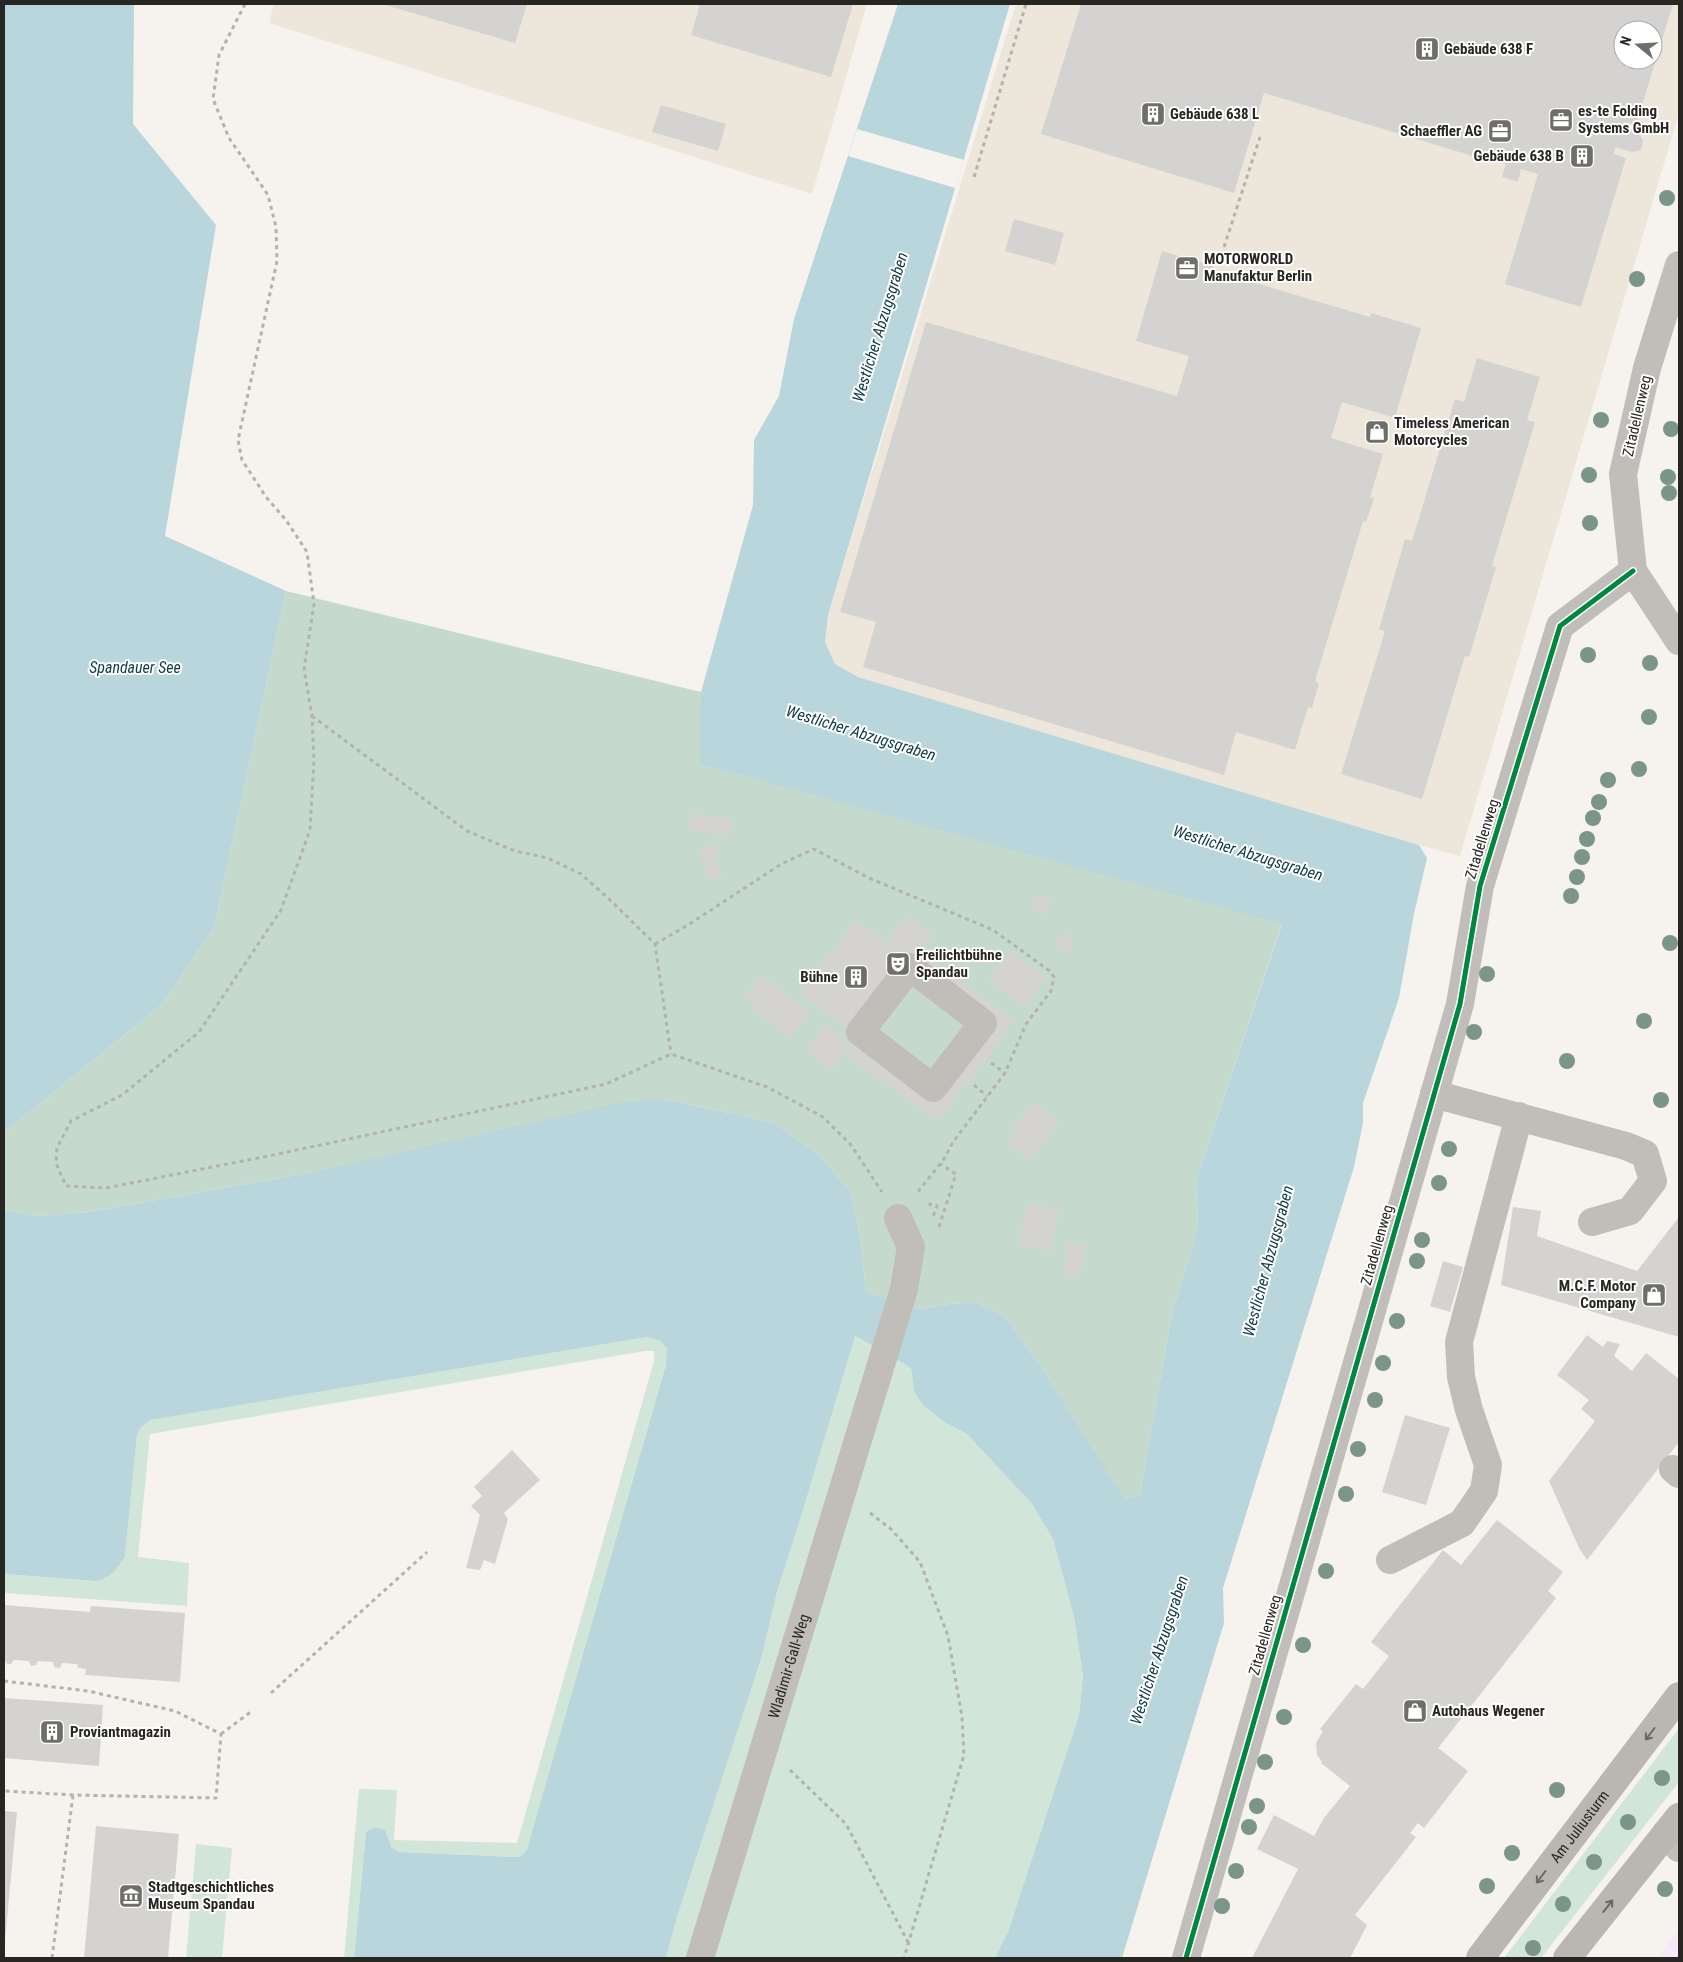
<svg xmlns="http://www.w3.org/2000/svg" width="1683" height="1962" font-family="'Roboto Condensed',sans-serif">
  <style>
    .commercial { fill: #f4ebf4 }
    .built { fill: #ede6db; fill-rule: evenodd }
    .green { fill: #d2e5d9 }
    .forest { fill: #c5d9cc }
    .water { fill: #b8d6dc }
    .pier { fill: #f6f3ee }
    .building { fill: #d4d3d2; fill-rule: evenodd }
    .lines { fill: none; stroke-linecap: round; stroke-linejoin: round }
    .path { stroke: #b4b2ad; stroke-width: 3; stroke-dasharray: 4 4; stroke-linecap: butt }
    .minor { stroke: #c1bdb8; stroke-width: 28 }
    .major { stroke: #bab7b0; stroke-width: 28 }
    .cycleway-casing { stroke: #fff; stroke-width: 8 }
    .cycleway { stroke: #00873e; stroke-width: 5 }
    .tree { fill: #7b9588 }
    .oneway { stroke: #6a6762 }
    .labels { text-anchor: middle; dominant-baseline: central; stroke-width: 4; stroke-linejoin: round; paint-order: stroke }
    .poi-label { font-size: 15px; font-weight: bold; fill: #282622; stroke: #fff; text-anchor: start }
    .street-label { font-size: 15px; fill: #282622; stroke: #fff }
    .water-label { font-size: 16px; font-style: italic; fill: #103a42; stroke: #fff }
  </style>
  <rect width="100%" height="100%" fill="#f6f3ee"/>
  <!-- commercial -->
  <path class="commercial" d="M 1679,1929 L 1679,1958 L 1657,1958 Z"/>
  <!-- built -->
  <path class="built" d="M 274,4 L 867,4 L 812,194 L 269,23 Z
    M 1016,4 L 1679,4 L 1679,113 L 1460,856 L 1419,845 L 858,677 L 835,664 L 825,642 L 828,615 ZM 1623,30 L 1653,30 L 1653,60 L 1623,60 Z"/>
  <!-- green -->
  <path class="green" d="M 854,1336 L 911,1368 L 914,1391 L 946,1423 L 967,1434 L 1032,1504 L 1053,1539 L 1074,1617 L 1083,1676 L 1079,1715 L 1008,1932 L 995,1958 L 666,1958 L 677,1917 L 762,1656 L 777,1592 L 800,1520 Z
    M 647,1337 L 662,1341 L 667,1349 L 668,1356 L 527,1849 L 523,1854 L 518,1857 L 399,1852 L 366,1833 L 354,1958 L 344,1958 L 359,1789 L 397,1790 L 394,1840 L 517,1843 L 654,1361 L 654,1351 L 645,1351 L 150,1434 L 138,1557 L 189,1563 L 187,1606 L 4,1593 L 4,1574 L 96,1581 L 125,1555 L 137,1435 L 141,1427 L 151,1420 Z
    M 1679,1728 L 1679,1782 L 1541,1958 L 1504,1958 Z
    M 196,1844 L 232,1848 L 222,1958 L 186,1958 Z"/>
  <!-- forest -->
  <path class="forest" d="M 286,591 L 701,692 L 701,764 L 1282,923 L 1196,1180 L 1198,1227 L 1171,1318 L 1140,1495 L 1125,1501 L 1045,1373 L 1005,1316 L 975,1302 L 949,1304 L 918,1309 L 866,1292 L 861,1242 L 851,1193 L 819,1155 L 774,1123 L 664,1099 L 314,1172 L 89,1212 L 36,1216 L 4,1210 L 4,1137 L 6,1131 L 161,1005 L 214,928 Z"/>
  <!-- water -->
  <path class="water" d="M 4,4 L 134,4 L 133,124 L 216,225 L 165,536 L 286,591 L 214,928 L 161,1005 L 6,1131 L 4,1137 Z
    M 898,4 L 1010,4 L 828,615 L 825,642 L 835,664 L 858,677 L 1419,845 L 1427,858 L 1414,914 L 1399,998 L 1363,1103 L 1363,1123 L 1354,1167 L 1223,1588 L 1224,1623 L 1122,1958 L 995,1958 L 1008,1932 L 1079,1715 L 1083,1676 L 1074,1617 L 1053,1539 L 1032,1504 L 967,1434 L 946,1423 L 924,1406 L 914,1391 L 911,1368 L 855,1336 L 800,1520 L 777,1592 L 762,1656 L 677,1917 L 666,1958 L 354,1958 L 366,1833 C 373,1827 377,1827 385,1830 L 391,1847 L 399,1852 L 518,1857 L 523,1854 L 527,1849 L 666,1364 L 667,1349 L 661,1341 L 647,1337 L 151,1420 L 141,1427 L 137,1435 L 125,1556 C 117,1569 112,1577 96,1581 L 4,1574 L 4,1210 L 36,1216 L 89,1212 L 314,1172 L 620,1103 L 664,1099 L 774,1123 L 819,1155 L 851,1193 L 861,1242 L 866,1292 L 918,1309 L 949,1304 L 975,1302 L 1005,1316 L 1045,1373 L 1125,1500 L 1140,1495 L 1171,1318 L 1198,1227 L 1196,1180 L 1282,924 L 700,764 L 701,692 L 753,505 L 754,440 L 779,396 L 794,319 Z"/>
  <!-- pier -->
  <path class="pier" d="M 857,129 L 964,160 L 955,188 L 848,156 Z"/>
  <!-- building -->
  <path class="building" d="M 382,4 L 527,4 L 515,43 Z
    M 700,4 L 853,4 L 831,77 L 691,35 Z
    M 1081,4 L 1673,4 L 1636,125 L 1624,122 L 1622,128 L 1640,135 L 1643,141 L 1642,148 L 1638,151 L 1631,152 L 1615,147 L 1614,154 L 1626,158 L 1581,307 L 1505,284 L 1538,174 L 1521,169 L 1518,182 L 1502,177 L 1506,164 L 1489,159 L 1489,161 L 1264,93 L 1234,193 L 1041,134 ZM 1623,30 L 1653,30 L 1653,60 L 1623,60 Z
    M 661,105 L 726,124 L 718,151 L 652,132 Z
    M 1014,219 L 1064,233 L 1055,265 L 1005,251 Z
    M 1162,251 L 1213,266 L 1212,270 L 1370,317 L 1371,313 L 1421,328 L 1395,418 L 1342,402 L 1331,438 L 1383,454 L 1370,497 L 1374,498 L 1366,522 L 1363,521 L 1315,681 L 1319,683 L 1312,708 L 1308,707 L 1295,750 L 1236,732 L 1224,775 L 863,667 L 876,622 L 840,612 L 926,322 L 1177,396 L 1189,356 L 1136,341 Z
    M 1477,358 L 1540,377 L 1527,420 L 1535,422 L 1492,566 L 1496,567 L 1469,657 L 1465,656 L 1422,799 L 1341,774 L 1385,631 L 1379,629 L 1405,539 L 1412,541 L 1455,399 L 1464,402 Z
    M 691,813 L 732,820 L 729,836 L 688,829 Z
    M 715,844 L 719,857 L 704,862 L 700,849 Z
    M 717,860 L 722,875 L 709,879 L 704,864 Z
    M 1035,895 L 1050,898 L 1047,914 L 1031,911 Z
    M 908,915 L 933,935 L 920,950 L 1013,1020 L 989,1052 L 992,1054 L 982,1067 L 980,1065 L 972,1074 L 975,1076 L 965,1090 L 964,1085 L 938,1120 L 845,1055 L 860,1032 L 933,1088 L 983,1023 L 914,961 L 888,941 Z
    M 856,920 L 910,961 L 854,1034 L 801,993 Z
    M 1068,933 L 1073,936 L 1070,940 L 1075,943 L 1068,954 L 1054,945 L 1061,934 L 1066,937 Z
    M 1010,952 L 1046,978 L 1025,1006 L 988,979 Z
    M 760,975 L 810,1012 L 790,1038 L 752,1009 L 756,1004 L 745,996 Z
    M 825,1025 L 850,1045 L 831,1070 L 806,1051 Z
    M 1033,1102 L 1059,1121 L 1029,1160 L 1008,1143 L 1017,1131 L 1013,1128 Z
    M 1028,1203 L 1060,1210 L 1050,1251 L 1018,1244 Z
    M 1513,1207 L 1541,1211 L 1537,1236 L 1637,1271 L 1679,1217 L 1679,1337 L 1501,1285 Z
    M 1068,1243 L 1084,1246 L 1080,1277 L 1064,1275 Z
    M 1443,1261 L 1463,1267 L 1450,1312 L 1430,1306 Z
    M 1587,1335 L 1603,1347 L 1607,1341 L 1620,1344 L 1614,1356 L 1632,1371 L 1646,1353 L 1679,1379 L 1679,1442 L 1587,1560 L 1579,1548 L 1549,1481 L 1595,1421 L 1581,1409 L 1589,1400 L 1557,1375 Z
    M 1405,1415 L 1450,1428 L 1426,1505 L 1382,1492 Z
    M 512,1450 L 540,1480 L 504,1513 L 508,1519 L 495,1564 L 484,1560 L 480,1570 L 466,1568 L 480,1515 L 471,1506 L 482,1496 L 474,1487 Z
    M 1497,1520 L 1563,1572 L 1548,1591 L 1556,1598 L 1438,1748 L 1468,1771 L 1424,1828 L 1418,1823 L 1410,1833 L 1416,1837 L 1355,1915 L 1367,1925 L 1350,1958 L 1252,1958 L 1298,1869 L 1257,1849 L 1274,1815 L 1314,1836 L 1324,1818 L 1350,1786 L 1321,1763 L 1322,1762 L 1317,1755 L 1316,1743 L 1323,1731 L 1320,1729 L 1356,1684 L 1363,1689 L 1389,1656 L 1371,1642 L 1443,1550 L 1461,1565 Z
    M 4,1605 L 90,1612 L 91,1606 L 185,1613 L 180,1682 L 85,1675 L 86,1669 L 78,1668 L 77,1664 L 62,1663 L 60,1668 L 54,1667 L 53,1662 L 38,1661 L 36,1665 L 31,1666 L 29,1661 L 14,1660 L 11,1664 L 7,1664 L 4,1659 Z
    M 4,1698 L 103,1705 L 99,1766 L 4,1758 Z
    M 4,1811 L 17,1812 L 5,1941 L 4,1940 Z
    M 96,1826 L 179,1834 L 168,1958 L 84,1958 Z"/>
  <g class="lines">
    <!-- path -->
    <path class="path" d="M 245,4 L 219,55 L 213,99 L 229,138 L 268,195 L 276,227 L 277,261 L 238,440 L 242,460 L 266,497 L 286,520 L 307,552 L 314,604 L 304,669 L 312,716 L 314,760 L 310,830 L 281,910 L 199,1032 L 122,1095 L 71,1121 L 57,1148 L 56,1163 L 66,1186 L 106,1188 L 278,1154 L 606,1084 L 671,1054 L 767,1087 L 823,1117 L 851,1145 L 882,1192
      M 974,177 L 1026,4
      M 1224,247 L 1260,137
      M 312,716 L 467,831 L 515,851 L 548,858 L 581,874 L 609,899 L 655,944 L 671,1054
      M 655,944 L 688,925 L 783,863 L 814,849 L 869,878 L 993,930 L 1051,972 L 1054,977 L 1051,991 L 1026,1024 L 1005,1073 L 953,1142 L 944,1159 L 916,1194
      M 991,1063 L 1005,1073
      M 974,1085 L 987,1096
      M 929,1206 L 930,1204 L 937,1206 L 933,1217
      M 939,1227 L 956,1174 L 940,1164
      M 870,1513 L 891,1529 L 920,1562 L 948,1636 L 962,1717 L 964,1755 L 904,1958
      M 4,1681 L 88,1691 L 175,1711 L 221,1734 L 216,1798 L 73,1795 L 4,1791
      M 271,1693 L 427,1552
      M 221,1734 L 252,1711
      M 790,1770 L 846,1824 L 908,1942
      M 52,1958 L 73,1795"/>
    <!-- minor -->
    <g class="minor">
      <path d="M 1679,265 L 1647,368 L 1623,474 L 1633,571 L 1679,641"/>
      <path d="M 910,967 L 983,1023 L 933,1088 L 860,1032 Z"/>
      <path d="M 1434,1094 L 1626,1146 L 1645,1154 L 1653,1181 L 1630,1211 L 1592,1222"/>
      <path d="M 1673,1469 L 1679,1474"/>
      <path d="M 1390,1560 L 1462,1523 L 1484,1491 L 1488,1465 L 1469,1410 L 1461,1377 L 1459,1342 L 1519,1116"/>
      <path d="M 1666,1833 L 1679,1848"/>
      <path id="s1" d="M 700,1958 L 904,1289 L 911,1247 L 898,1218"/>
      <path d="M 1186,1958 L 1460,1004 L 1480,886 L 1560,626 L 1633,571"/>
    </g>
    <!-- major -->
    <g class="major">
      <path id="s2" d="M 1480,1958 L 1679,1696"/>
      <path d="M 1567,1958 L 1679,1817"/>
    </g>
    <defs>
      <path id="cycleway" d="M 1186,1958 L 1460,1004 L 1480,886 L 1560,626 L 1633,571"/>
    </defs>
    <!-- cycleway casing -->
    <use href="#cycleway" class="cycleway-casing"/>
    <!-- cycleway -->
    <use href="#cycleway" class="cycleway"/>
  </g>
  <!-- trees -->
  <g class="tree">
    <circle cx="1667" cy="198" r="8"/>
    <circle cx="1637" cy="279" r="8"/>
    <circle cx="1601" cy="420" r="8"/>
    <circle cx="1671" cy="429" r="8"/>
    <circle cx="1589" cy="475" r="8"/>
    <circle cx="1668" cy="477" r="8"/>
    <circle cx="1669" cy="493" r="8"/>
    <circle cx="1590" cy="523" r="8"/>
    <circle cx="1588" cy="655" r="8"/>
    <circle cx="1650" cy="663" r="8"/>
    <circle cx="1649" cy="717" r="8"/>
    <circle cx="1639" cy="769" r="8"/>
    <circle cx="1608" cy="780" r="8"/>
    <circle cx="1599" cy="802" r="8"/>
    <circle cx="1593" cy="818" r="8"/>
    <circle cx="1587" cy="839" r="8"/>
    <circle cx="1582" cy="857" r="8"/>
    <circle cx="1577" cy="877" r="8"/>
    <circle cx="1571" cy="896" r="8"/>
    <circle cx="1670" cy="943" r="8"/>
    <circle cx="1487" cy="974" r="8"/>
    <circle cx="1644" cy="1021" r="8"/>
    <circle cx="1474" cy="1032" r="8"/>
    <circle cx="1567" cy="1061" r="8"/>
    <circle cx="1661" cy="1100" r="8"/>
    <circle cx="1449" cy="1149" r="8"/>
    <circle cx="1439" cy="1183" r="8"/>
    <circle cx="1422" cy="1240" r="8"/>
    <circle cx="1417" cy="1261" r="8"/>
    <circle cx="1397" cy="1321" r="8"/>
    <circle cx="1383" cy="1363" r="8"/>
    <circle cx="1375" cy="1400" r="8"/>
    <circle cx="1358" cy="1449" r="8"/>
    <circle cx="1346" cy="1494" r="8"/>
    <circle cx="1326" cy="1571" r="8"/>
    <circle cx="1303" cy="1645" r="8"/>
    <circle cx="1284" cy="1717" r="8"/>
    <circle cx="1265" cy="1762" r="8"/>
    <circle cx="1662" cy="1778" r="8"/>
    <circle cx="1557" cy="1790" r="8"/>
    <circle cx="1257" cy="1806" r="8"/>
    <circle cx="1628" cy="1822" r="8"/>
    <circle cx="1249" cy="1827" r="8"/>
    <circle cx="1512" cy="1853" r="8"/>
    <circle cx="1594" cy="1862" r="8"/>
    <circle cx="1236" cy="1871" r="8"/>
    <circle cx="1487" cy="1886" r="8"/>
    <circle cx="1665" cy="1889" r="8"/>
    <circle cx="1563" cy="1904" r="8"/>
    <circle cx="1222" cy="1906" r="8"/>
    <circle cx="1533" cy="1948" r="8"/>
  </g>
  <!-- one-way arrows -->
  <defs><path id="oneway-shaft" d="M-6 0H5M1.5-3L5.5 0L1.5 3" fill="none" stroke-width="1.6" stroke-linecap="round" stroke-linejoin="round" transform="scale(1.25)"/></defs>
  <g class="oneway">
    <use href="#oneway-shaft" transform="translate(1650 1734) rotate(127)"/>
    <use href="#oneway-shaft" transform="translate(1541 1877) rotate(127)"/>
    <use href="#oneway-shaft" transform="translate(1608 1906) rotate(-52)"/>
  </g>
  <!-- icons -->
  <defs>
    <symbol id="building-square" viewBox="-11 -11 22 22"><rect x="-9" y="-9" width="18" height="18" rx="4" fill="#706e69" stroke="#fff"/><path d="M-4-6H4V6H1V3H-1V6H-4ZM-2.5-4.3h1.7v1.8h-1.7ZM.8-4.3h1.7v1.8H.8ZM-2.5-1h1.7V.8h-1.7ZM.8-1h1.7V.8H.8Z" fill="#fff"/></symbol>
    <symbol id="office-square" viewBox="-11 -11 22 22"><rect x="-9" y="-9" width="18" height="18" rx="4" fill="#706e69" stroke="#fff"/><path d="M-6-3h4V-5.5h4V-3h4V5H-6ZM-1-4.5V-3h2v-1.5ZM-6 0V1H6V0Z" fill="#fff"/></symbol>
    <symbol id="shop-square" viewBox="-11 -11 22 22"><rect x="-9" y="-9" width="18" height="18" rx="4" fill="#706e69" stroke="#fff"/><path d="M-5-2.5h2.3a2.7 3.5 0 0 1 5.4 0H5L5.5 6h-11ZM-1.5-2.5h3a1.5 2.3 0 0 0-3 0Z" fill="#fff"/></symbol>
    <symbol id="theatre-square" viewBox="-11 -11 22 22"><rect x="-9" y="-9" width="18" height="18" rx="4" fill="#706e69" stroke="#fff"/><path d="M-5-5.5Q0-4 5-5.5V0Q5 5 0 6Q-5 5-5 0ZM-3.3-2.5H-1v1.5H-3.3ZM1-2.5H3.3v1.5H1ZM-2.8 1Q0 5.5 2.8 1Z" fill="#fff"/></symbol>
    <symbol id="museum-square" viewBox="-11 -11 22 22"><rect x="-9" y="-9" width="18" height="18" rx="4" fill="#706e69" stroke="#fff"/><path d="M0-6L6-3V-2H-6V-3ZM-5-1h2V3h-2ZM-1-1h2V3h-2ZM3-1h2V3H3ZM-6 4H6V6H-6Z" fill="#fff"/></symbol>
  </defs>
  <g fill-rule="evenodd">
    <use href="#building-square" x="1413" y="35" width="28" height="28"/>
    <use href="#building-square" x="1139" y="100" width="28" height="28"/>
    <use href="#office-square" x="1547" y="106" width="28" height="28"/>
    <use href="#office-square" x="1486" y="117" width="28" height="28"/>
    <use href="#building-square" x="1568" y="142" width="28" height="28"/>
    <use href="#office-square" x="1173" y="254" width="28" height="28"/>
    <use href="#shop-square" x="1363" y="418" width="28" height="28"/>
    <use href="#theatre-square" x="884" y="950" width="28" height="28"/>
    <use href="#building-square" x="842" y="963" width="28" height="28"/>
    <use href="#shop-square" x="1640" y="1281" width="28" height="28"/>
    <use href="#shop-square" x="1401" y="1697" width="28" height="28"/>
    <use href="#building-square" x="38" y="1718" width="28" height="28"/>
    <use href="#museum-square" x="117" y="1882" width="28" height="28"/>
  </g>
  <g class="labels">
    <!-- poi labels -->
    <g class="poi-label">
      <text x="1444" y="49">Gebäude 638 F</text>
      <text x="1578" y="111">es-te Folding<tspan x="1578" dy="17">Systems GmbH</tspan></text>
      <text x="1170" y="114">Gebäude 638 L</text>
      <text x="1482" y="131" text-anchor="end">Schaeffler AG</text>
      <text x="1564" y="156" text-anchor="end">Gebäude 638 B</text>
      <text x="1204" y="259">MOTORWORLD<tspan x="1204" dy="17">Manufaktur Berlin</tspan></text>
      <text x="1394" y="423">Timeless American<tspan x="1394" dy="17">Motorcycles</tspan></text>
      <text x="916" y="955">Freilichtbühne<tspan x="916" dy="17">Spandau</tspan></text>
      <text x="838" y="977" text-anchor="end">Bühne</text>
      <text x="1636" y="1286" text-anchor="end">M.C.F. Motor<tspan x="1636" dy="17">Company</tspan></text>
      <text x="1432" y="1711">Autohaus Wegener</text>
      <text x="70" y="1732">Proviantmagazin</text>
      <text x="148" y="1887">Stadtgeschichtliches<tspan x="148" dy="17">Museum Spandau</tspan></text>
    </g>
    <!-- street labels -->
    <g class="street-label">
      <text transform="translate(1637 416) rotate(-77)">Zitadellenweg</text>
      <text transform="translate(1482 839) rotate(-73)">Zitadellenweg</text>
      <text transform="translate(1377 1245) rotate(-74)">Zitadellenweg</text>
      <text transform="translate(1265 1635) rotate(-74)">Zitadellenweg</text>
      <text stroke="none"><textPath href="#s1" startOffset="305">Wladimir-Gall-Weg</textPath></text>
      <text stroke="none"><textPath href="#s2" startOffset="165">Am Juliusturm</textPath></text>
    </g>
    <!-- water labels -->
    <g class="water-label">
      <text transform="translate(880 327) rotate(-73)">Westlicher Abzugsgraben</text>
      <text x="135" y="667">Spandauer See</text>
      <text transform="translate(861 733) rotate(17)">Westlicher Abzugsgraben</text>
      <text transform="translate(1248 853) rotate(17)">Westlicher Abzugsgraben</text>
      <text transform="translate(1268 1261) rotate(-75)">Westlicher Abzugsgraben</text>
      <text transform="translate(1159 1650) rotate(-72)">Westlicher Abzugsgraben</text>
    </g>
  </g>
  <!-- border -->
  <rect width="1683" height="1962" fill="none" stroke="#282622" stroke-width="10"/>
  <!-- north arrow -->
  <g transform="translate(1638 45) rotate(288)"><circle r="24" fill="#ffffff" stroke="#a9a8a7"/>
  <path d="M0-4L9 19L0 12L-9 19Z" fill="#706e69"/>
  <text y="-8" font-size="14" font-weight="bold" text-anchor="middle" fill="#282622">N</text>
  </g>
</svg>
